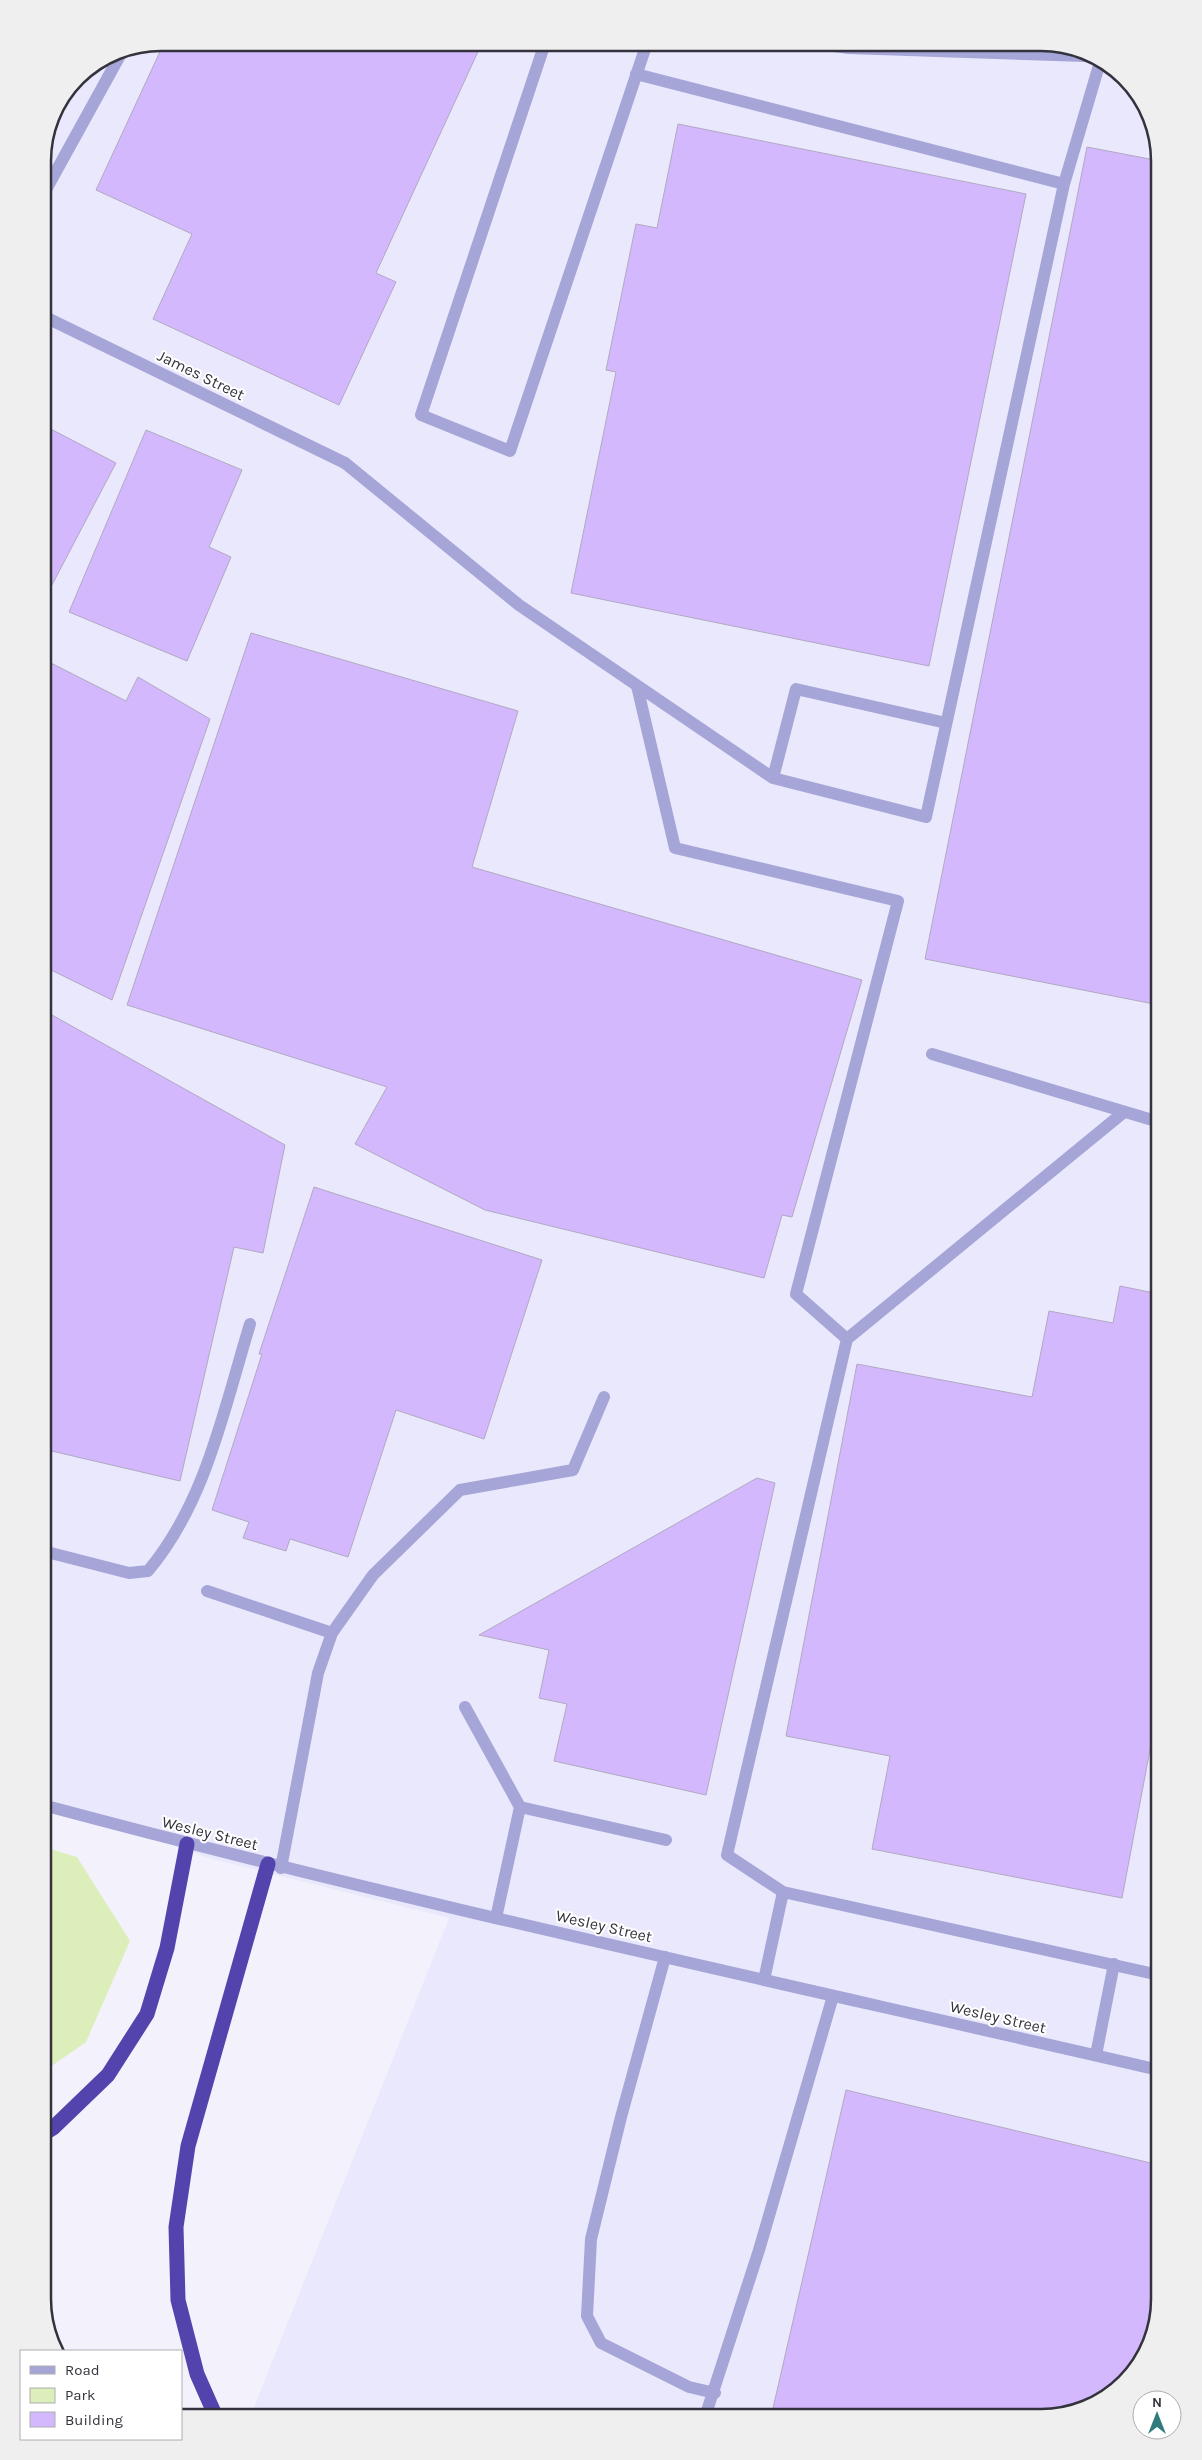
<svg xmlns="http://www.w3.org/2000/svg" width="1202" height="2460" font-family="Karla,sans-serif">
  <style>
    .built { fill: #eae8fc }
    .green { fill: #dceeb9 }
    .building { fill: #d3b8fe; stroke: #b1a9c0 }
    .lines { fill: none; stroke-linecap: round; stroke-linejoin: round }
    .service { stroke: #a5a5d7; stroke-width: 12 }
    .minor { stroke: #a5a5d7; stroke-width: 12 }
    .tertiary { stroke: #a5a5d7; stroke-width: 12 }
    .motorway { stroke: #5344ad; stroke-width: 15 }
    .labels { text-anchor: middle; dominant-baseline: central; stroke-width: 4; stroke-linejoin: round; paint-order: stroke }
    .street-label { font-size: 16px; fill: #34333d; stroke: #fff }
    .rim { fill: none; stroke: #34333d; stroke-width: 2.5 }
  </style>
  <rect width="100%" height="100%" fill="#f3f2fc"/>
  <!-- built -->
  <path class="built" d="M 161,43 L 1049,43 L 1113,67 L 1151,116 L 1159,161 L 1159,2299 L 1139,2365 L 1086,2409 L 1041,2417 L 250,2417 L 449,1918 L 208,1858 L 43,1797 L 43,154 L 52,116 L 77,77 L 116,51 Z"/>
  <!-- green -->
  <path class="green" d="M 43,1847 L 77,1857 L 130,1941 L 86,2042 L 43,2072 Z"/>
  <!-- building -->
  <path class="building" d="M 164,43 L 482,43 L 376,273 L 396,282 L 339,405 L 153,319 L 192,234 L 96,190 Z
    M 678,124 L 1026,194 L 929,666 L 571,593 L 616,372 L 606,370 L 636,224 L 657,228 Z
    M 1087,147 L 1160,161 L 1159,1005 L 925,959 Z
    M 43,425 L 116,463 L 43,602 Z
    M 146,430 L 242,470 L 209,547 L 231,557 L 187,661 L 69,612 Z
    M 251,633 L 518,711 L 472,867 L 862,980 L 792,1217 L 782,1215 L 764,1278 L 485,1210 L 355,1144 L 387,1087 L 127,1005 Z
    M 43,659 L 126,701 L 138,677 L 210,719 L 112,1000 L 43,966 Z
    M 43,1010 L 285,1145 L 263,1253 L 234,1247 L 180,1481 L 43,1449 Z
    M 314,1187 L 542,1260 L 484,1439 L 396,1410 L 348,1557 L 290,1539 L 286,1551 L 243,1538 L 249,1522 L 212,1510 L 262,1354 L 259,1354 Z
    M 1120,1286 L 1159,1294 L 1159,1702 L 1122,1898 L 872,1849 L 890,1756 L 786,1736 L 857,1364 L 1032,1397 L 1049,1311 L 1113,1323 Z
    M 757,1478 L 775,1483 L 706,1795 L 554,1761 L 567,1704 L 539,1698 L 549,1650 L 479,1635 Z
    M 846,2090 L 1159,2165 L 1159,2299 L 1139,2365 L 1086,2409 L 1041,2418 L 771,2417 Z"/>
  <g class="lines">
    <!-- service -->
    <path class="service" d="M 545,43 L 421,415 L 510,451 L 647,43
      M 636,74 L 1064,184
      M 345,463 L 519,605 L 773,778
      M 637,686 L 675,848 L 898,901 L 796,1294 L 847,1339
      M 946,723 L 796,689 L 773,778 L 926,817 L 1064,184 L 1100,62
      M 932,1054 L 1159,1122
      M 1124,1112 L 847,1339 L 727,1855 L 783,1892 L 1159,1975
      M 43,1551 L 129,1573 L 148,1571 C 206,1502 224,1409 250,1324
      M 207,1591 L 332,1633
      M 465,1707 L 520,1807 L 496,1918
      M 520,1807 L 666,1840
      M 281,1868 L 318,1673 L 332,1633 L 373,1575 L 460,1490 L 573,1470 L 604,1397
      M 665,1957 L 621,2117 L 591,2239 L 587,2316 L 601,2343 L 689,2387 L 715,2393
      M 764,1980 L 783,1892
      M 1096,2055 L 1114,1964
      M 705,2417 L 759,2250 L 833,1996"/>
    <!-- minor -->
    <path class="minor" d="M 812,43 L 849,48 L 1085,56
      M 43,195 L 123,50
      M 43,316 L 345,463"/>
    <!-- tertiary -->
    <path class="tertiary" d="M 43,1805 C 412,1904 787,1984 1159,2070"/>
    <!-- motorway -->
    <path class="motorway" d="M 43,2134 L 53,2128 L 108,2075 L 147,2014 L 167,1948 L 187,1844
      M 216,2417 L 197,2374 L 178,2300 L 176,2227 L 188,2146 L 268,1864"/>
  </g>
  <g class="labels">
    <!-- street labels -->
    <g class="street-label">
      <text transform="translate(201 375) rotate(26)">James Street</text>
      <text transform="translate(210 1833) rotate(14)">Wesley Street</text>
      <text transform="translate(604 1926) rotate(13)">Wesley Street</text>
      <text transform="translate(998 2017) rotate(13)">Wesley Street</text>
    </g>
  </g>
  <!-- crop -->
  <path d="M0 0H1202V2460H0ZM161 51H1041A110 110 0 0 1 1151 161V2299A110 110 0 0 1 1041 2409H161A110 110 0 0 1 51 2299V161A110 110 0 0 1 161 51Z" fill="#efefef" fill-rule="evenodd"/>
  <path class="rim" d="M161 51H1041A110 110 0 0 1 1151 161V2299A110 110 0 0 1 1041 2409H161A110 110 0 0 1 51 2299V161A110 110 0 0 1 161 51Z"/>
  <!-- legend -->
  <rect x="20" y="2350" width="162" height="90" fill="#ffffff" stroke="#aeadb1"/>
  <rect x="30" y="2366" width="25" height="8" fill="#a5a5d7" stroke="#aeadb1"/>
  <text x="65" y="2375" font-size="15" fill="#34333d">Road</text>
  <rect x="30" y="2388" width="25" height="15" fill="#dceeb9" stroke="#aeadb1"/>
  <text x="65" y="2400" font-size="15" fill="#34333d">Park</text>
  <rect x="30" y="2412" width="25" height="15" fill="#d3b8fe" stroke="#aeadb1"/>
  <text x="65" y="2425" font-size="15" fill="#34333d">Building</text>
  <!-- north arrow -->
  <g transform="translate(1157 2415)"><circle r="24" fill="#ffffff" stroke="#aeadb1"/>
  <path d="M0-4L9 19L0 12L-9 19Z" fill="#327b7c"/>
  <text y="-8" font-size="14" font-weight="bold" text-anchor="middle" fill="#34333d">N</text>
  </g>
</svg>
